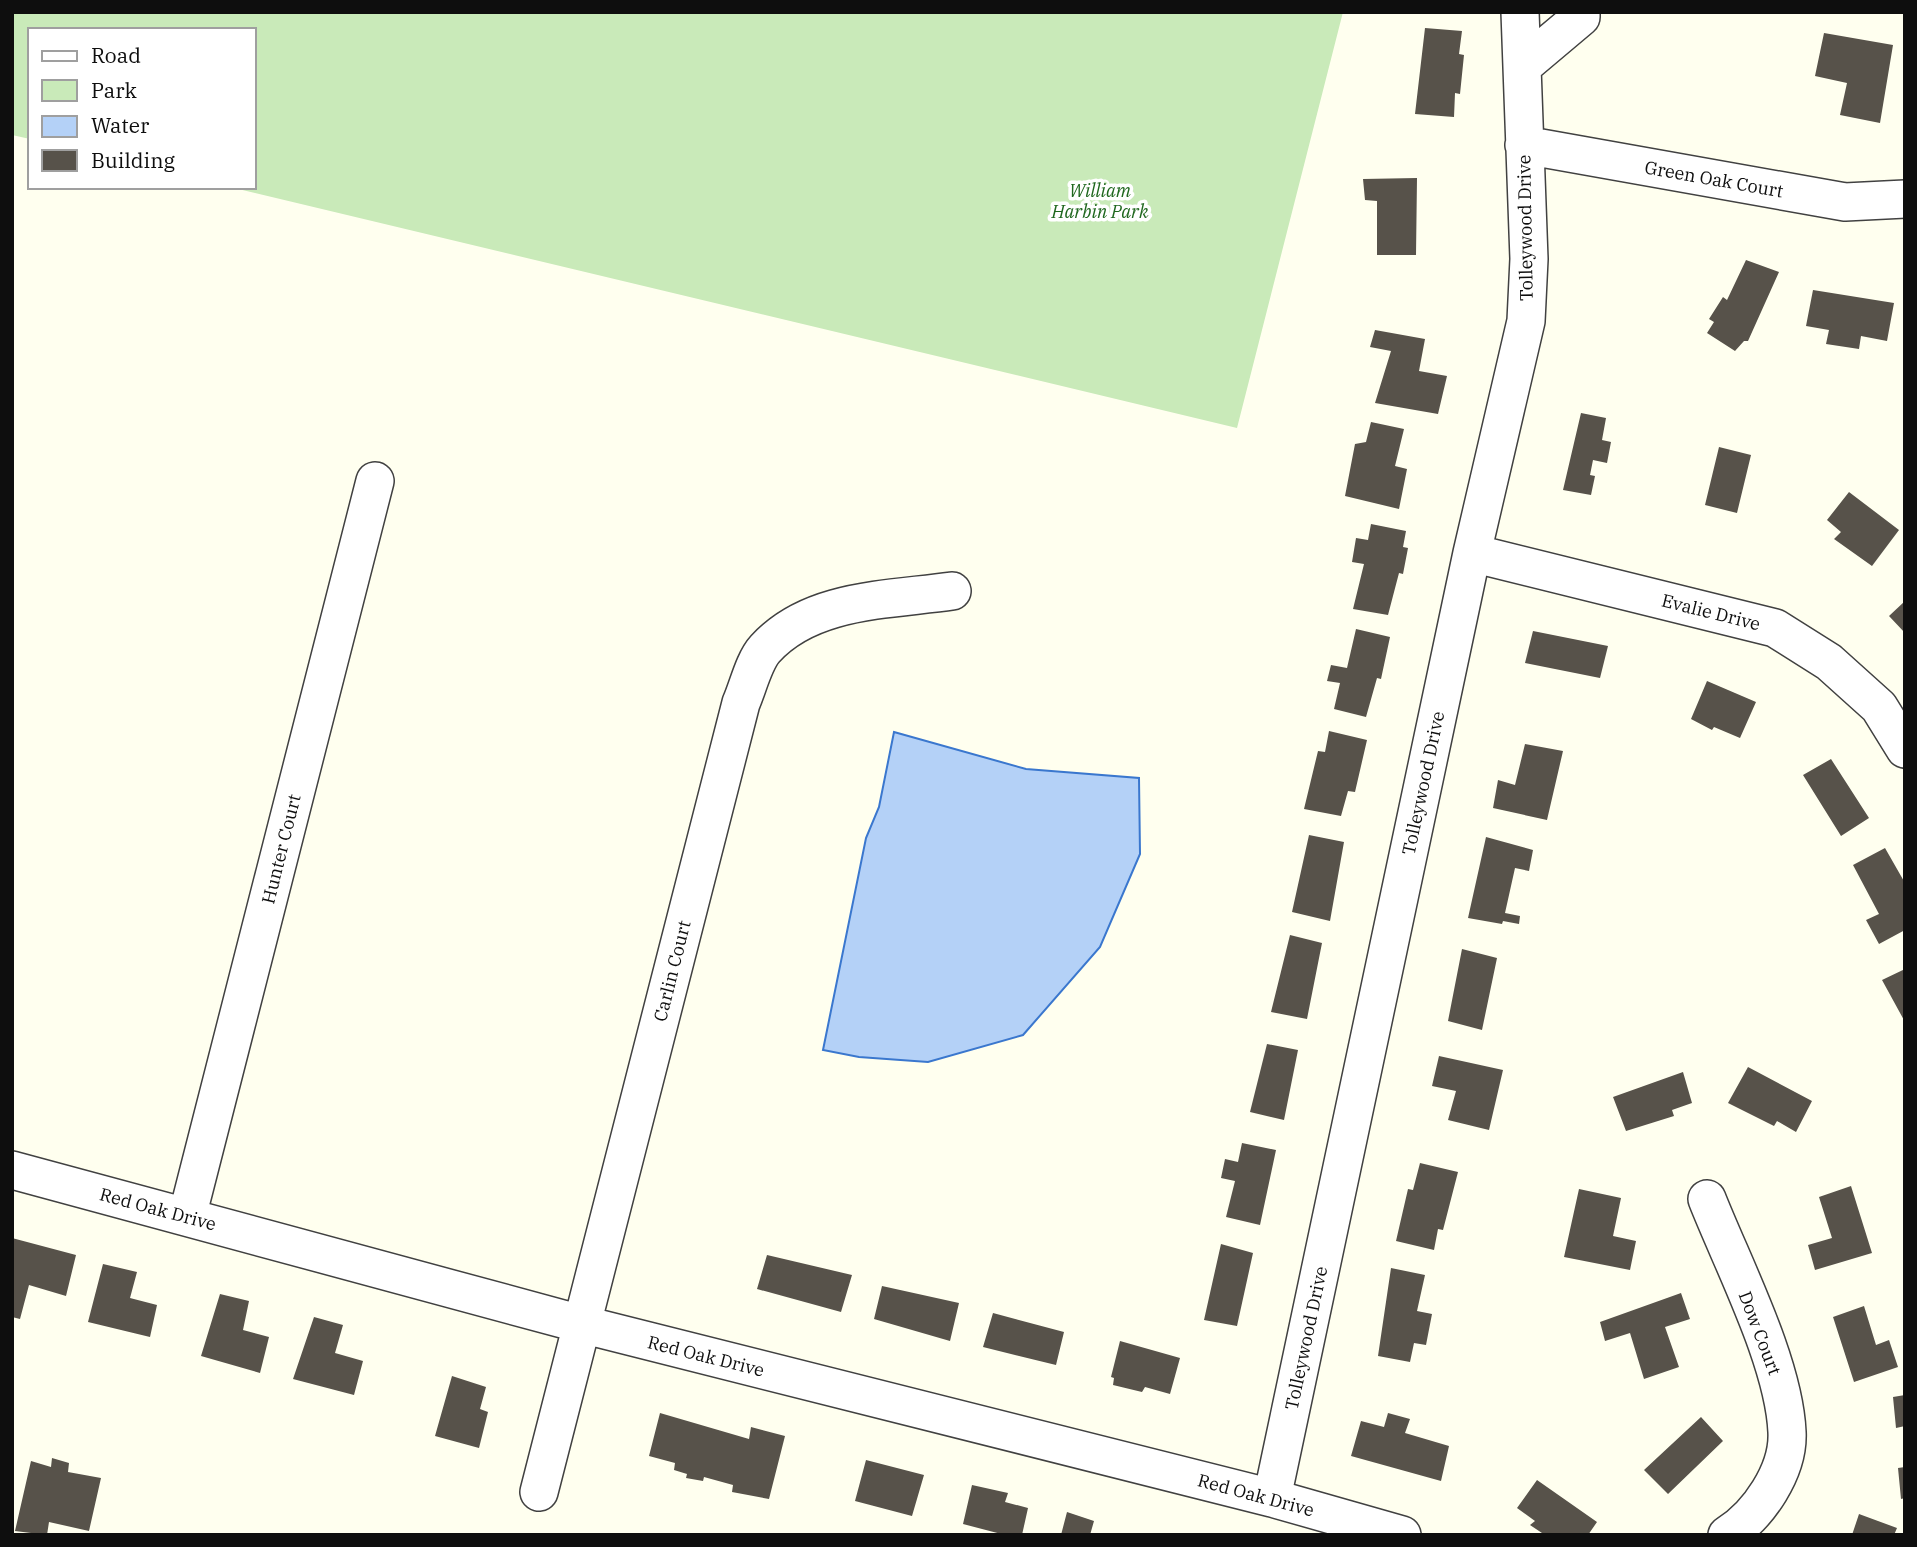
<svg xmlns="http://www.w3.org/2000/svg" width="1917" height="1547" font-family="'IBM Plex Serif',serif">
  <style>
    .green { fill: #c9eab9 }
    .water { fill: #b4d1f7; stroke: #3a77ce; stroke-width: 2 }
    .building { fill: #57524a }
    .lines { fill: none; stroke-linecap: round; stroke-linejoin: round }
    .minor-casing { stroke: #414141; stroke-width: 40 }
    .minor { stroke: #fff; stroke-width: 37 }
    .labels { text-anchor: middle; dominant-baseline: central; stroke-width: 7; stroke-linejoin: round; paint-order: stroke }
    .street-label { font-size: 18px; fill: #0e0e0e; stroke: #fff }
    .park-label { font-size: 18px; font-style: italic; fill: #1f671e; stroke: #fff }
  </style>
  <rect width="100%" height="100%" fill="#ffffef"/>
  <!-- green -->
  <path class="green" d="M 12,12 L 1343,12 L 1237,428 L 230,187 L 254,187 L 254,30 L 30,30 L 30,139 L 12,135 Z"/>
  <!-- water -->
  <path class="water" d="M 894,732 L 1026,769 L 1139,778 L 1140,854 L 1100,947 L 1023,1035 L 928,1062 L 859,1057 L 823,1050 L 866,838 L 879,807 Z"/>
  <!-- building -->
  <path class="building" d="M 1425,28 L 1462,31 L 1459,54 L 1464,55 L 1460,94 L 1455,93 L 1454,117 L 1415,114 Z
    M 1824,33 L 1893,45 L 1880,123 L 1840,115 L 1847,83 L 1815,76 Z
    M 1417,178 L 1416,255 L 1377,255 L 1377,201 L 1365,200 L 1363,179 Z
    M 1746,260 L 1779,272 L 1748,341 L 1744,341 L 1735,351 L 1707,333 L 1714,322 L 1709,319 L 1723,297 L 1727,300 Z
    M 1813,290 L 1894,303 L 1887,341 L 1861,336 L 1859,349 L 1826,344 L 1829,330 L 1806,326 Z
    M 1375,330 L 1425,339 L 1419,371 L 1447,376 L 1438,414 L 1375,403 L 1391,351 L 1370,347 Z
    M 1581,413 L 1606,418 L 1602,440 L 1611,442 L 1607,463 L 1593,460 L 1590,475 L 1595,476 L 1591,495 L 1563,490 Z
    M 1371,422 L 1404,429 L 1395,466 L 1407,469 L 1399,509 L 1345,496 L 1355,444 L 1366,442 Z
    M 1719,447 L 1751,455 L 1737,513 L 1705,505 Z
    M 1849,492 L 1899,530 L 1872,566 L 1834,539 L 1841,532 L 1827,520 Z
    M 1371,524 L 1406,531 L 1403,547 L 1408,548 L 1403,574 L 1399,573 L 1388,615 L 1353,609 L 1364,564 L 1352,562 L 1356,538 L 1368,540 Z
    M 1905,601 L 1905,633 L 1889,616 Z
    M 1356,629 L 1390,637 L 1381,679 L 1377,678 L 1366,717 L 1334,709 L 1340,683 L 1327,681 L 1331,665 L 1347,668 Z
    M 1533,631 L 1608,646 L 1600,678 L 1525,663 Z
    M 1707,681 L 1756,702 L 1740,738 L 1714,727 L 1712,730 L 1691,719 Z
    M 1329,731 L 1367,740 L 1355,792 L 1348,791 L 1341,816 L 1304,809 L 1318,751 L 1325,752 Z
    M 1525,744 L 1563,751 L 1547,820 L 1493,808 L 1498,780 L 1515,785 Z
    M 1831,759 L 1869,818 L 1841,836 L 1803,775 Z
    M 1309,835 L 1344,842 L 1330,921 L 1292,912 Z
    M 1486,837 L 1533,850 L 1529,871 L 1515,868 L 1505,913 L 1520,916 L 1519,924 L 1503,921 L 1502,924 L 1468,918 Z
    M 1885,848 L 1905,883 L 1905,930 L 1879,944 L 1866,920 L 1879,914 L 1853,865 Z
    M 1290,935 L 1322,943 L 1307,1019 L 1271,1012 Z
    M 1462,949 L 1497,958 L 1482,1030 L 1448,1021 Z
    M 1905,969 L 1905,1022 L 1882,980 Z
    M 1267,1044 L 1298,1050 L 1284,1120 L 1250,1112 Z
    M 1439,1056 L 1503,1070 L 1489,1130 L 1448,1120 L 1456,1091 L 1432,1086 Z
    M 1748,1067 L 1812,1101 L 1796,1132 L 1777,1121 L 1774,1126 L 1728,1103 Z
    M 1683,1072 L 1692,1103 L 1672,1110 L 1674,1116 L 1626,1131 L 1613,1097 Z
    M 1242,1143 L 1276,1150 L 1260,1225 L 1226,1217 L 1235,1181 L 1221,1178 L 1225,1159 L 1238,1162 Z
    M 1420,1163 L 1458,1172 L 1443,1230 L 1438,1229 L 1434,1250 L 1396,1241 L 1408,1189 L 1413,1190 Z
    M 1851,1186 L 1872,1253 L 1815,1270 L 1808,1245 L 1832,1238 L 1819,1197 Z
    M 1579,1189 L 1621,1198 L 1613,1236 L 1636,1241 L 1630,1270 L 1564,1257 Z
    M 12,1238 L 76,1255 L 66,1296 L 29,1285 L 20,1319 L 12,1317 Z
    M 1221,1244 L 1253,1253 L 1237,1326 L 1204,1320 Z
    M 767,1255 L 852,1275 L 841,1312 L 757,1289 Z
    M 103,1264 L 137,1272 L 130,1298 L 157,1305 L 150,1337 L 88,1322 Z
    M 1391,1268 L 1425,1275 L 1417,1311 L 1432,1314 L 1426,1345 L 1414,1343 L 1410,1362 L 1378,1356 Z
    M 882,1286 L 959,1303 L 950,1341 L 874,1319 Z
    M 1681,1293 L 1690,1319 L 1665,1327 L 1679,1367 L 1644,1379 L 1630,1333 L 1605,1341 L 1600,1322 Z
    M 220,1294 L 249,1301 L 243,1330 L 269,1337 L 260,1373 L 201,1356 Z
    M 1864,1306 L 1876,1345 L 1889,1340 L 1898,1367 L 1854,1382 L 1833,1317 Z
    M 993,1313 L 1064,1332 L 1056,1365 L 983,1347 Z
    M 314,1317 L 343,1325 L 335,1353 L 363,1361 L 354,1395 L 293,1379 Z
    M 1120,1341 L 1180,1358 L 1170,1394 L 1145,1387 L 1142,1392 L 1113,1385 L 1114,1378 L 1111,1377 Z
    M 452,1376 L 486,1387 L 480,1409 L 488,1412 L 479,1448 L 435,1436 Z
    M 1905,1395 L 1905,1426 L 1896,1428 L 1893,1397 Z
    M 660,1413 L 749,1439 L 751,1427 L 785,1436 L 769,1499 L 732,1492 L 733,1485 L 704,1477 L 703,1481 L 686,1478 L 687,1474 L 674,1470 L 675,1463 L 649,1456 Z
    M 1388,1413 L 1410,1419 L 1405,1433 L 1449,1446 L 1441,1481 L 1351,1456 L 1361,1421 L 1384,1427 Z
    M 1701,1417 L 1723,1441 L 1668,1494 L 1644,1470 Z
    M 52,1458 L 69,1463 L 68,1472 L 101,1478 L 89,1531 L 49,1522 L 47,1535 L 15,1531 L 31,1461 L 51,1467 Z
    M 866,1460 L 924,1475 L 912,1516 L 855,1501 Z
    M 1905,1467 L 1905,1498 L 1901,1499 L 1898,1468 Z
    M 1537,1480 L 1597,1522 L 1588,1535 L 1545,1535 L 1530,1525 L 1535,1521 L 1517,1508 Z
    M 972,1485 L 1008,1493 L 1005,1502 L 1028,1508 L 1022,1535 L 1005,1535 L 963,1524 Z
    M 1067,1512 L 1094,1521 L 1090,1535 L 1061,1535 Z
    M 1859,1514 L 1897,1528 L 1894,1535 L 1852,1535 Z"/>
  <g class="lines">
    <defs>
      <path id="minor" d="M 1524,65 L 1581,17 L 1581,12
        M 1524,145 L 1845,202 L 1905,199
        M 1472,553 L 1775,628 L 1829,662 L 1879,707 L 1905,749
        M 12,1170 L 581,1324 L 1272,1498 L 1402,1535
        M 1707,1199 C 1733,1265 1784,1362 1787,1432 C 1789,1471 1758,1516 1727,1535
        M 187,1217 L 375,481
        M 539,1492 L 741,703 C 748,687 754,661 765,649 C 811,598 890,600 952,591
        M 1272,1498 L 1472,553 L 1526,321 L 1529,259 L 1520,12"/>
    </defs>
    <!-- minor casing -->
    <use href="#minor" class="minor-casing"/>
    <!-- minor -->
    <use href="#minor" class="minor"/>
  </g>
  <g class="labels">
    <!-- street labels -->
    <g class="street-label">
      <text transform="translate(1714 179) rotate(10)">Green Oak Court</text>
      <text transform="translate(1525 228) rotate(-91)">Tolleywood Drive</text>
      <text transform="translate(1711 612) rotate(14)">Evalie Drive</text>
      <text transform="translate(1423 783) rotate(-78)">Tolleywood Drive</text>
      <text transform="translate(281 849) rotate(-76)">Hunter Court</text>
      <text transform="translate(672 971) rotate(-76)">Carlin Court</text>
      <text transform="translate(158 1209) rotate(15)">Red Oak Drive</text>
      <text transform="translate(1760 1333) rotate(69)">Dow Court</text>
      <text transform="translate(1306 1338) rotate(-78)">Tolleywood Drive</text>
      <text transform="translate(706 1356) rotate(14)">Red Oak Drive</text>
      <text transform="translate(1256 1495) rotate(15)">Red Oak Drive</text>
    </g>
    <!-- park labels -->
    <g class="park-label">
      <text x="1100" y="190">William<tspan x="1100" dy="21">Harbin Park</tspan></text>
    </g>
  </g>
  <!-- border -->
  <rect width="1917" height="1547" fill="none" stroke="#0e0e0e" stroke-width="28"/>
  <!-- legend -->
  <rect x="28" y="28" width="228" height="161" fill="#ffffff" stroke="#9f9f9f" stroke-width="2"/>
  <rect x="42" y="51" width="35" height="10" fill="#ffffff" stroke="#9f9f9f" stroke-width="2"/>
  <text x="91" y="63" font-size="21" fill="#0e0e0e">Road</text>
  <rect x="42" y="80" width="35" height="21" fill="#c9eab9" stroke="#9f9f9f" stroke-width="2"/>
  <text x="91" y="98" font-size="21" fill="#0e0e0e">Park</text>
  <rect x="42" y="116" width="35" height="21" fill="#b4d1f7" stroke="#9f9f9f" stroke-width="2"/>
  <text x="91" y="133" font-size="21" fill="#0e0e0e">Water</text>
  <rect x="42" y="150" width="35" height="21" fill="#57524a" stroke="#9f9f9f" stroke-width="2"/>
  <text x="91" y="168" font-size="21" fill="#0e0e0e">Building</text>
</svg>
